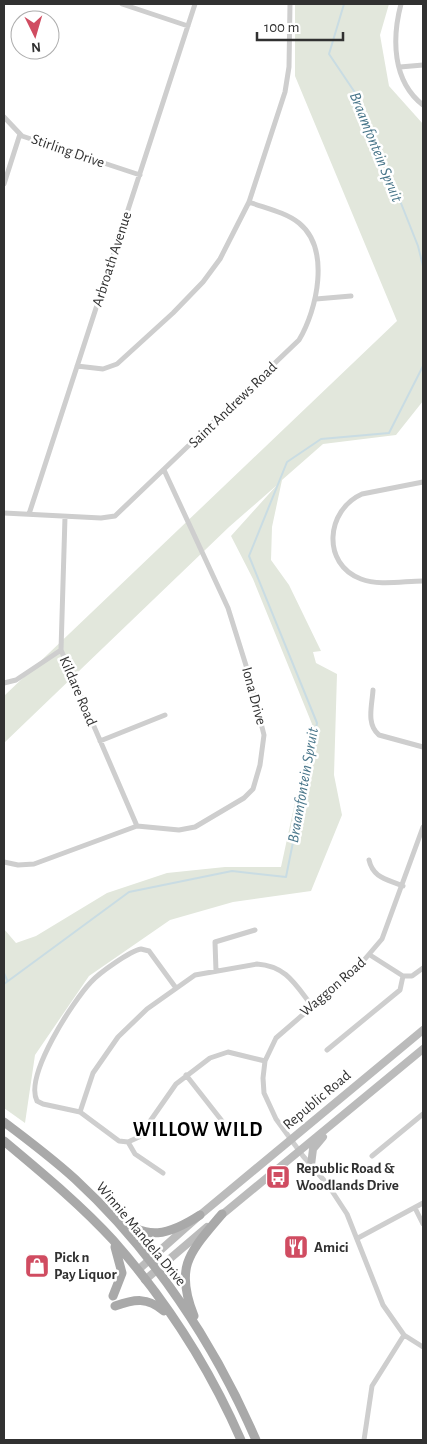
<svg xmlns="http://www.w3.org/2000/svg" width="427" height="1444" font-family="'Alegreya Sans',sans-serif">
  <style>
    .green { fill: #e2e7dc }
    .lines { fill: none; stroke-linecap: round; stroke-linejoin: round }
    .stream { stroke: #c9dce3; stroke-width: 2 }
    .minor { stroke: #cecece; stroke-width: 5 }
    .secondary { stroke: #bbb; stroke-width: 8 }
    .primary { stroke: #a9a9a9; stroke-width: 9 }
    .labels { text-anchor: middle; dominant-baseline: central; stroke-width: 5; stroke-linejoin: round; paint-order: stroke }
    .street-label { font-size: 15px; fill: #313131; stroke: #fff }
    .poi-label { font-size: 15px; font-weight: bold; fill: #313131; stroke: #fff; text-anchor: start }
    .water-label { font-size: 16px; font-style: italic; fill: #49768a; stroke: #fff }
    .district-label { font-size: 20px; font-weight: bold; letter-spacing: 1px; fill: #000; stroke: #fff }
  </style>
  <rect width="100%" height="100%" fill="#fff"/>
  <!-- green -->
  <path class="green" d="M 295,4 L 389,4 L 380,35 L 389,86 L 423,124 L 423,401 L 396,435 L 323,444 L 282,480 L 272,527 L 271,560 L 289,585 L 321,651 L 313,652 L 316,663 L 337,674 L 334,775 L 342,815 L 311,891 L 233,902 L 170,920 L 89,976 L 35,1055 L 25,1123 L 4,1108 L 4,929 L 16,943 L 36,936 L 107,893 L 167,873 L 225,867 L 281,867 L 312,724 L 253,579 L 231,536 L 277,485 L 229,527 L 4,743 L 4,696 L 397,321 L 295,76 Z"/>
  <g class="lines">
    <!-- stream -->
    <path class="stream" d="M 344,4 L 329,54 L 360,100 L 418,246 L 423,266
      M 4,973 L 7,980
      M 4,984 L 129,892 L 232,871 L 286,877 L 317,723 L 249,556 L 287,462 L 321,439 L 389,433 L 423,366"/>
    <!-- minor -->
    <path class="minor" d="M 122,4 L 188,26
      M 401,4 C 392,38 392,81 423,105
      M 400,67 L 423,65
      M 4,117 L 22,136 L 140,175
      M 4,184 L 20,134
      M 316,299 L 351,296
      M 77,366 L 103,369 L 117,364 L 173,313 L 203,282 L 220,259 L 249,202 L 285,92 L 289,67 L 290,4
      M 423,482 L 362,494 C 326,510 321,564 361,579 C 379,586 404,581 423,581
      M 4,513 L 101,518 L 115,516 L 299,340 C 317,310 331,249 299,223 C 285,212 265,208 249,202
      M 29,514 L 195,4
      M 65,517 L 61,650 L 137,826
      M 4,683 L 16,680 L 61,650
      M 373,690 C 372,706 366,724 379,735 L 423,747
      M 100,741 L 165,715
      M 423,827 L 382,939 L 359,966 L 276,1038 L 265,1061 L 263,1078 L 264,1093 L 276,1119 L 303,1156 L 328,1185 L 347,1214 L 383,1305 L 404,1335 L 423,1347
      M 369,860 C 373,878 387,879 403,886
      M 4,862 L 18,865 L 34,864 L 137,826 L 179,830 L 195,827 L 244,798 L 253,789 L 260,765 L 264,735 L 249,675 L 228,608 L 164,470
      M 370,955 L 403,976
      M 216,971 L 215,942 L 255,930
      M 403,976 L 412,976 L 423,968
      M 176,988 L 149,951 L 141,949 C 130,951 99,973 91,982 C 73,1001 24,1076 37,1101 L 43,1104 L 80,1112 L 119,1141 L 128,1142 L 139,1137 L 176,1084 L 210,1058 L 228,1052 L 265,1061
      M 327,1050 L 400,990 L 403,976
      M 186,1075 L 226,1126
      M 80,1112 L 93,1073 L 118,1037 L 147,1009 L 195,975 L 257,964 C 286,966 295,984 312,1006
      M 128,1142 L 135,1154 L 163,1173
      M 372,1156 L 423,1114
      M 415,1208 L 423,1224
      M 358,1238 L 423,1203
      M 364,1440 L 372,1386 L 404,1335"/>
    <!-- secondary -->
    <path class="secondary" d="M 311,1165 L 313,1149 L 323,1137
      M 218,1218 L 423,1049
      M 138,1270 L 200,1215 L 423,1030
      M 145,1280 L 207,1227"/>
    <!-- primary -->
    <path class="primary" d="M 4,1122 C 28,1140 53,1159 75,1179 C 153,1251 214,1343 256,1440
      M 4,1141 C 41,1172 80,1204 113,1240 C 166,1300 209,1367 241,1440
      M 116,1216 C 147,1242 169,1235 200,1215
      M 113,1296 L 122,1273 L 115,1247
      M 115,1306 C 135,1299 147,1297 164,1311
      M 194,1316 C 174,1266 190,1252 222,1214"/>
  </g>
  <!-- icons -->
  <defs>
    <symbol id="bus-square" viewBox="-11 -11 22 22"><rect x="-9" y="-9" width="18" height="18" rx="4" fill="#d04c61" stroke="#fff"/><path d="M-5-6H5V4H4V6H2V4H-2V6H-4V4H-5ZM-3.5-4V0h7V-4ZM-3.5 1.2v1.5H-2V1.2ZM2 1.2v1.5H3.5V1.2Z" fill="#fff"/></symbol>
    <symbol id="restaurant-square" viewBox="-11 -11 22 22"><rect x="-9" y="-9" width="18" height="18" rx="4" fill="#d04c61" stroke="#fff"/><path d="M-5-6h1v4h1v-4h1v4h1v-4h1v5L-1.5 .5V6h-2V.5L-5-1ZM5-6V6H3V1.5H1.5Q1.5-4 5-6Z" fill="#fff"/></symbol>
    <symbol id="shop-square" viewBox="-11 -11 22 22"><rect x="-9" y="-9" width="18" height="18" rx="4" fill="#d04c61" stroke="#fff"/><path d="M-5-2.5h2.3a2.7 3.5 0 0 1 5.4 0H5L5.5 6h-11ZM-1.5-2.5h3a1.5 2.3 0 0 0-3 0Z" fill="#fff"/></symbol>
  </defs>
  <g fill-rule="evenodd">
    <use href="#bus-square" x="264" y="1163" width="28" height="28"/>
    <use href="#restaurant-square" x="282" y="1233" width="28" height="28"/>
    <use href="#shop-square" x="23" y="1252" width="28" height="28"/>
  </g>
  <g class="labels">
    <!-- street labels -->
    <g class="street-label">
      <text transform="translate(68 151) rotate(19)">Stirling Drive</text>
      <text transform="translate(112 259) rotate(-72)">Arbroath Avenue</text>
      <text transform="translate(233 405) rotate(-44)">Saint Andrews Road</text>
      <text transform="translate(78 691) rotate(67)">Kildare Road</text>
      <text transform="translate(254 696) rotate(75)">Iona Drive</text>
      <text transform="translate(333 987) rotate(-41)">Waggon Road</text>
      <text transform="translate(317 1100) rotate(-40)">Republic Road</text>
      <text transform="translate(141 1234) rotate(50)">Winnie Mandela Drive</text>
    </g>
    <!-- poi labels -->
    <g class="poi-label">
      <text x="296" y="1168">Republic Road &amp;<tspan x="296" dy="17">Woodlands Drive</tspan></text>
      <text x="314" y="1247">Amici</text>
      <text x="54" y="1257">Pick n<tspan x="54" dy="17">Pay Liquor</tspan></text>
    </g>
    <!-- water labels -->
    <g class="water-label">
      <text transform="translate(376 147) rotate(68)">Braamfontein Spruit</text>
      <text transform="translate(303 785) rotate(-80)">Braamfontein Spruit</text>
    </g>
    <!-- district labels -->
    <g class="district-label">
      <text x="198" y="1130">WILLOW WILD</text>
    </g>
  </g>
  <!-- border -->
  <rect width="427" height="1444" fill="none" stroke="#313131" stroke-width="10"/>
  <!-- north arrow -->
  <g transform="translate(35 35) rotate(175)"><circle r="24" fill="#ffffff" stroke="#adadad"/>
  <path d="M0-4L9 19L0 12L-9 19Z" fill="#d04c61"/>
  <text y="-8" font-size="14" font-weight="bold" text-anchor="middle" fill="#313131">N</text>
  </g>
  <!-- scale -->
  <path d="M257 32v8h86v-8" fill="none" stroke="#313131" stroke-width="2.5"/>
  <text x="264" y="32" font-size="15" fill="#313131" stroke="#ffffff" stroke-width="4" paint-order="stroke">100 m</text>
</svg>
